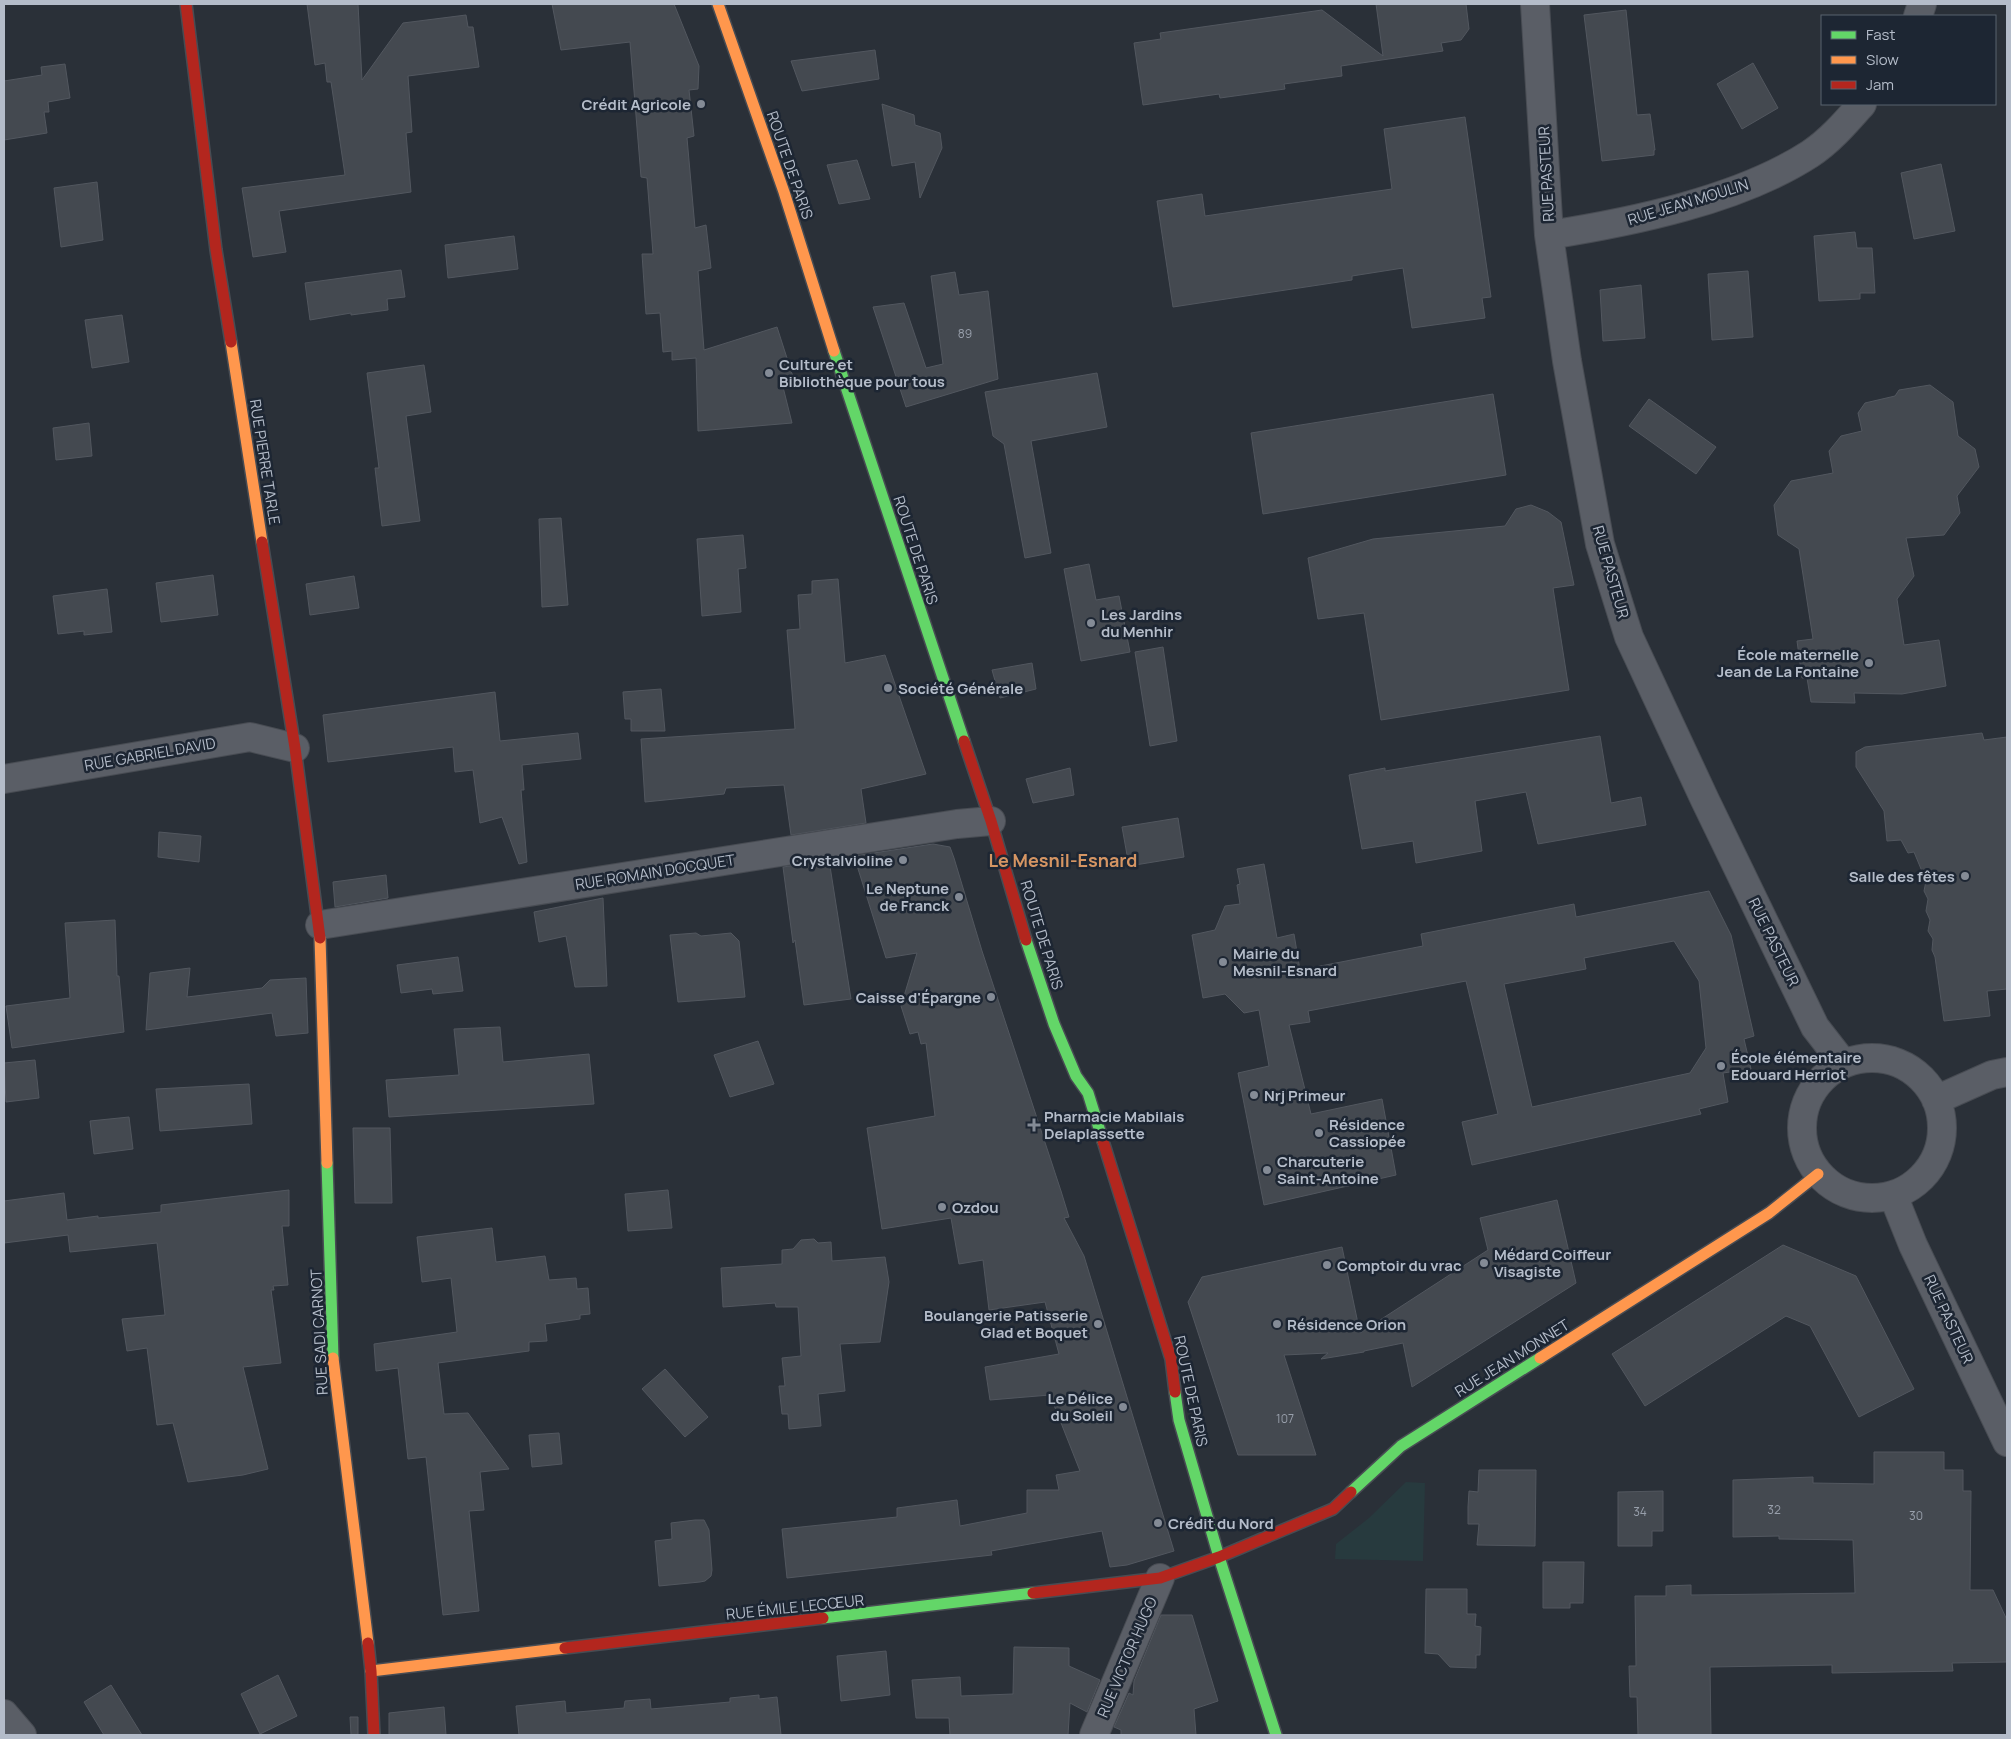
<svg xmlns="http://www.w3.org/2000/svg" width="2011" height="1739" font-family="Manrope,sans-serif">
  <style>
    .green { fill: #273a3e }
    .building { fill: #444950; stroke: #52575f; fill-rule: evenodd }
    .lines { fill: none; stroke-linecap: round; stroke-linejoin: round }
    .street-casing { stroke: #484c53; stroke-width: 30 }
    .fast-casing { stroke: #484c53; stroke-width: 14 }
    .slow-casing { stroke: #484c53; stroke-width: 14 }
    .jam-casing { stroke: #484c53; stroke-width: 14 }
    .street { stroke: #5a5e66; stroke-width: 28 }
    .fast { stroke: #63d668; stroke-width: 11 }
    .slow { stroke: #ff974d; stroke-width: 11 }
    .jam { stroke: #b3261e; stroke-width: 11 }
    .poi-dot { fill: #848b96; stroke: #1d2633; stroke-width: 2 }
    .labels { text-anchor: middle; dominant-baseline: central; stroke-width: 5; stroke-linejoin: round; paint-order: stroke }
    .number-label { font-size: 12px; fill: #989fab }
    .poi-label { font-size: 15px; font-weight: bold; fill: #b4bcc9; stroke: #1d2633; text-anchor: start }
    .street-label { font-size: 15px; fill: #b4bcc9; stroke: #1d2633 }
    .quarter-label { font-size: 18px; font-weight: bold; fill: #d59563; stroke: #1d2633 }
  </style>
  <rect width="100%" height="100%" fill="#2a3038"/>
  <!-- green -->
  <path class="green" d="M 1406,1482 L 1425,1483 L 1423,1561 L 1335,1559 L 1336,1544 L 1369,1518 Z"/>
  <!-- building -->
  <path class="building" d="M 307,4 L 358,4 L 362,80 L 403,23 L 466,15 L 468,27 L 473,27 L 479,67 L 408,76 L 412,132 L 406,133 L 411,192 L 279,211 L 286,252 L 253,257 L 242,188 L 345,175 L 331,82 L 327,82 L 325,63 L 315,65 Z
    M 552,4 L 674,4 L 699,66 L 698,89 L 689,90 L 694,136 L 687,138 L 695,228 L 706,225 L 711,268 L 698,271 L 704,350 L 777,327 L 795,383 L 783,387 L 792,423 L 698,431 L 696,358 L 672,360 L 672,351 L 663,352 L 660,313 L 646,314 L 642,254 L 653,254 L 647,178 L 641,177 L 630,42 L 561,50 Z
    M 1376,4 L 1466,4 L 1469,29 L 1461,40 L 1441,43 L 1443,51 L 1341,66 L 1342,76 L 1284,84 L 1285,89 L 1220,98 L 1219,94 L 1143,105 L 1134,43 L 1161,39 L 1160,33 L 1322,10 L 1383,56 Z
    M 1626,10 L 1637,115 L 1650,114 L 1655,150 L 1654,150 L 1654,155 L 1602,161 L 1584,15 Z
    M 875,50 L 879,79 L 802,91 L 791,61 Z
    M 1753,63 L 1778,108 L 1742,129 L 1717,84 Z
    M 65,64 L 70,98 L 48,102 L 49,112 L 44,112 L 47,133 L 4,140 L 4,81 L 42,75 L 41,67 Z
    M 882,104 L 914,115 L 915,125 L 940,133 L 942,148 L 920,198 L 915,162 L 892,166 Z
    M 1465,117 L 1491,297 L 1482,298 L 1485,318 L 1412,328 L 1403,268 L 1352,276 L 1352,280 L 1173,307 L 1157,201 L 1202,194 L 1205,216 L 1392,189 L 1384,129 Z
    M 857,160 L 870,199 L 839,204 L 827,165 Z
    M 1941,164 L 1955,231 L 1914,239 L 1901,173 Z
    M 97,182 L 103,240 L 61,247 L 54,188 Z
    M 1855,232 L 1857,248 L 1872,248 L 1875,293 L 1860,293 L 1860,299 L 1819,301 L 1814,236 Z
    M 514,236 L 518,269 L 448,278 L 445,245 Z
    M 401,270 L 405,297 L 387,299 L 388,310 L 351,315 L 351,313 L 310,320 L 305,283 Z
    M 1748,271 L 1753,337 L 1712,340 L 1708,274 Z
    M 955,272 L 959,295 L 988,291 L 998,379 L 906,407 L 873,307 L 904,303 L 926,368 L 943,364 L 931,276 Z
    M 1641,285 L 1645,338 L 1603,341 L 1600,290 Z
    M 122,315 L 129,362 L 92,368 L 85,320 Z
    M 424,365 L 431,412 L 406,416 L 420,521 L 382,526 L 375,468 L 379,468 L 367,373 Z
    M 1097,373 L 1107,427 L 1031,441 L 1051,553 L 1025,558 L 1004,444 L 993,436 L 985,392 Z
    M 1930,385 L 1953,402 L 1958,436 L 1975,449 L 1979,467 L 1957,496 L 1960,513 L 1944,535 L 1906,538 L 1914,576 L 1897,599 L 1904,645 L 1939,640 L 1946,686 L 1902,694 L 1854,693 L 1855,703 L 1811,702 L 1807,678 L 1802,678 L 1797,641 L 1813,639 L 1799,549 L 1778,535 L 1774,505 L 1791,481 L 1833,473 L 1829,451 L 1841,436 L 1862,431 L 1858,413 L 1865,403 L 1895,396 L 1899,390 Z
    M 1493,394 L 1506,475 L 1263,514 L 1251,433 Z
    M 1649,399 L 1716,447 L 1696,474 L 1629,426 Z
    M 89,423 L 92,456 L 56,460 L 53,428 Z
    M 1531,505 L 1548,512 L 1561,522 L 1574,585 L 1553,588 L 1569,690 L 1381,720 L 1364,613 L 1318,619 L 1308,558 L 1373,539 L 1505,526 L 1516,509 Z
    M 561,518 L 568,605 L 542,607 L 539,519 Z
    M 743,535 L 746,568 L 738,569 L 741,612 L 702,616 L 697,539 Z
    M 1089,564 L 1096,600 L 1119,596 L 1130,652 L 1081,661 L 1064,569 Z
    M 213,575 L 218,615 L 161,622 L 156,583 Z
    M 354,576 L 359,608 L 310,615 L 306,584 Z
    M 838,579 L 845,663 L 885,655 L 926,774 L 861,789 L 866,823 L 791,835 L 784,785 L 726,788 L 724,794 L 645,802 L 641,739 L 795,729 L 787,630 L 800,629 L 798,595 L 812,594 L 812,581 Z
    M 107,589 L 112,632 L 84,635 L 84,631 L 58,634 L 53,596 Z
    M 1163,647 L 1177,741 L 1150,746 L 1135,652 Z
    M 1032,663 L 1036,689 L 1000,698 L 992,670 Z
    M 661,689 L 665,731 L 631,731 L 631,719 L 625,719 L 623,692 Z
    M 495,692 L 500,741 L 578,733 L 581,759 L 522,765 L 524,790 L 521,790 L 527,862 L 519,864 L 502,817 L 480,823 L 473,770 L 455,772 L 453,747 L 328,762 L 323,715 Z
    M 1982,733 L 1984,740 L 2007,737 L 2007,989 L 1987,991 L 1990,1016 L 1944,1021 L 1935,957 L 1932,950 L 1933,939 L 1928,931 L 1930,920 L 1926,911 L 1928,899 L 1924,891 L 1926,881 L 1914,852 L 1908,853 L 1901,840 L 1887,841 L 1884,811 L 1856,767 L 1856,752 L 1865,747 Z
    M 1600,736 L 1611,803 L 1641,797 L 1646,825 L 1538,844 L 1526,792 L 1475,801 L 1482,851 L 1416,863 L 1413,841 L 1362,849 L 1349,775 L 1385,768 L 1385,771 Z
    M 1070,768 L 1074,795 L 1033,803 L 1026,779 Z
    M 1178,818 L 1184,857 L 1129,866 L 1122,827 Z
    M 159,832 L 201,836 L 199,862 L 158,857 Z
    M 933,844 L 950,847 L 954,858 L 982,951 L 1061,1191 L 1069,1217 L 1064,1218 L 1084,1256 L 1174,1551 L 1127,1565 L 1110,1567 L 1102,1531 L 991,1551 L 992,1555 L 787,1578 L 782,1529 L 897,1517 L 897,1508 L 957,1500 L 960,1526 L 1027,1513 L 1027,1490 L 1059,1490 L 1056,1475 L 1080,1471 L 1050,1395 L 990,1400 L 985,1367 L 1059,1354 L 1045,1302 L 989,1310 L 983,1260 L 959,1264 L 951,1218 L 882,1229 L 867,1128 L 935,1116 L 926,1043 L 921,1044 L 918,1032 L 910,1034 L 901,1006 L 917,953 L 886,958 L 854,856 Z
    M 829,860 L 851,999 L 804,1005 L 795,940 L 793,943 L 783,867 Z
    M 1264,864 L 1277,938 L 1294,934 L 1300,970 L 1423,946 L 1421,934 L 1574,904 L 1576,917 L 1709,891 L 1731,935 L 1754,1036 L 1744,1039 L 1751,1069 L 1723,1073 L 1728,1102 L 1699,1109 L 1701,1114 L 1472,1165 L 1462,1122 L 1498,1114 L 1466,981 L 1308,1011 L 1310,1022 L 1289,1025 L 1311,1114 L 1382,1099 L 1396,1175 L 1264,1205 L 1238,1073 L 1269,1066 L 1259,1010 L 1244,1013 L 1225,994 L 1203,998 L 1192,935 L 1215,930 L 1225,906 L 1240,904 L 1237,885 L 1240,884 L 1237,869 ZM 1674,941 L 1699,981 L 1706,1048 L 1690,1073 L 1532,1107 L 1504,984 L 1586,969 L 1584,958 Z
    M 386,875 L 388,898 L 335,907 L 333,882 Z
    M 603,898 L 607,986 L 575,987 L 566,936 L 539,942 L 534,912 Z
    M 115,920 L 117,976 L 119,976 L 124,1032 L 12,1048 L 6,1006 L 70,998 L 65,923 Z
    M 696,933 L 701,936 L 731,933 L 739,941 L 745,997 L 678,1002 L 670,935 Z
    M 458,957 L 463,991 L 433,994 L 432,989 L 401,993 L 397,965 Z
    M 190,968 L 187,997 L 262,988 L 270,980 L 306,978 L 308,1033 L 276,1036 L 272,1013 L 146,1030 L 150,973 Z
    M 500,1027 L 503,1062 L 589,1054 L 594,1104 L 389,1117 L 386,1080 L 459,1075 L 454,1029 Z
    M 758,1041 L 774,1084 L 730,1097 L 714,1055 Z
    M 35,1060 L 39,1098 L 6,1102 L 4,1063 Z
    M 249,1084 L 252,1124 L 160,1131 L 156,1089 Z
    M 129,1117 L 133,1149 L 94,1154 L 90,1121 Z
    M 353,1128 L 390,1128 L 392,1203 L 355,1203 Z
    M 289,1190 L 289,1226 L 282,1226 L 288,1285 L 273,1286 L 274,1290 L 271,1290 L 281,1363 L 243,1367 L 268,1469 L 243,1475 L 188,1482 L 173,1423 L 157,1425 L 147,1348 L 127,1351 L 122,1319 L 165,1315 L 157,1243 L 70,1252 L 68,1235 L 4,1243 L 4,1201 L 64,1193 L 67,1220 L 98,1216 L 98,1218 L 161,1212 L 161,1205 Z
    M 668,1190 L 672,1228 L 628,1231 L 625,1194 Z
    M 1557,1200 L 1576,1283 L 1412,1387 L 1403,1343 L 1364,1351 L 1364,1352 L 1321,1359 L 1328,1353 L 1284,1355 L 1316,1455 L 1238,1455 L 1188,1302 L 1202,1277 L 1342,1247 L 1360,1333 L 1488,1250 L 1480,1218 Z
    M 492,1228 L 496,1262 L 545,1256 L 549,1280 L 576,1278 L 577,1289 L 588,1288 L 590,1314 L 580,1315 L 580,1319 L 545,1324 L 547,1341 L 529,1342 L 529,1351 L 438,1363 L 444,1414 L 468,1413 L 509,1469 L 480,1472 L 484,1510 L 469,1511 L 479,1611 L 443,1615 L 426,1457 L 408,1459 L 398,1368 L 376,1371 L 374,1344 L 457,1332 L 451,1278 L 422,1282 L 417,1237 Z
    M 814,1239 L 818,1243 L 831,1242 L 832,1261 L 885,1257 L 889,1282 L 880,1342 L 840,1344 L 845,1391 L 818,1394 L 821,1426 L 789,1429 L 788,1414 L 782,1414 L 779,1386 L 785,1386 L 782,1358 L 801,1356 L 798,1307 L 776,1307 L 775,1303 L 723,1307 L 721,1268 L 782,1264 L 782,1250 L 793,1249 L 801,1240 Z
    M 1783,1245 L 1856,1276 L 1914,1389 L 1859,1417 L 1810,1326 L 1786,1316 L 1645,1406 L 1612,1354 Z
    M 665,1369 L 708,1417 L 685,1437 L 642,1389 Z
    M 559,1433 L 562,1464 L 532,1467 L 529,1435 Z
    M 1874,1452 L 1944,1452 L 1944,1470 L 1963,1470 L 1963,1491 L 1971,1491 L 1970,1590 L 1993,1590 L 2007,1620 L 2007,1662 L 1952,1663 L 1953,1671 L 1891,1672 L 1832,1673 L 1832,1665 L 1710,1667 L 1711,1735 L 1638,1735 L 1637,1697 L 1630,1697 L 1629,1666 L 1636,1666 L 1635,1596 L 1666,1596 L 1666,1586 L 1691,1585 L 1691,1595 L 1855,1593 L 1853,1540 L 1779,1539 L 1779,1536 L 1733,1537 L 1733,1480 L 1813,1477 L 1813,1483 L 1874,1484 Z
    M 1479,1470 L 1536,1470 L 1535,1546 L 1477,1545 L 1479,1524 L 1468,1524 L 1468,1507 L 1469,1491 L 1478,1492 Z
    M 1663,1491 L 1663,1531 L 1652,1531 L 1652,1546 L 1618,1546 L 1618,1492 Z
    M 695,1520 L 704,1520 L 709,1530 L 712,1570 L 711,1576 L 705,1581 L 700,1582 L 659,1586 L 655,1541 L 672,1539 L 671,1523 Z
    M 1543,1562 L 1584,1562 L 1583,1603 L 1570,1603 L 1570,1608 L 1543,1608 Z
    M 1426,1589 L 1467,1589 L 1467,1614 L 1476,1614 L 1475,1626 L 1481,1627 L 1480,1655 L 1476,1655 L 1476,1668 L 1450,1667 L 1438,1654 L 1425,1653 Z
    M 1161,1615 L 1192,1615 L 1218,1701 L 1194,1709 L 1196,1735 L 1121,1735 L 1121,1730 L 1114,1727 L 1129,1693 L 1133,1695 L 1134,1681 Z
    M 1014,1647 L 1069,1648 L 1069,1666 L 1100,1680 L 1087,1712 L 1070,1703 L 1068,1735 L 950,1735 L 949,1718 L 916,1718 L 912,1680 L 960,1677 L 961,1696 L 1013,1694 Z
    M 886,1651 L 890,1695 L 841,1701 L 837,1656 Z
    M 278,1675 L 297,1716 L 260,1734 L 241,1694 Z
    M 111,1685 L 142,1735 L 104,1735 L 84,1702 Z
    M 759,1695 L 759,1699 L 777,1697 L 781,1735 L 519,1735 L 516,1706 L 565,1701 L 566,1713 L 624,1708 L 625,1701 L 650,1699 L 651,1709 L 730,1702 L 730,1698 Z
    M 444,1707 L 446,1735 L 389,1735 L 389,1713 Z
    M 350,1717 L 358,1717 L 358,1735 L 351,1735 Z"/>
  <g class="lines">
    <defs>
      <path id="street" d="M 1535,4 L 1549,235 L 1567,361 L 1600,544 L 1629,637 L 1705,800 L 1815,1027 L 1843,1063
        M 1918,16 L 1922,4
        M 1549,235 C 1632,222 1739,200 1810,154 C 1830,141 1847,121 1862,104
        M 4,779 L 250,737 L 295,748
        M 320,925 L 957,824 L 991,821
        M1802 1128a70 70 0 1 1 140 0a70 70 0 1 1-140 0Z
        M 1936,1100 L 1992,1075 L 2007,1072
        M 1893,1195 L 1913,1245 L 2007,1442
        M 4,1714 L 22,1735
        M 1094,1735 L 1160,1578"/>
      <path id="fast" d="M 834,351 L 964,741
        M 1026,940 L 1054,1024 L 1076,1076 L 1088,1093 L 1103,1141
        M 327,1163 L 333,1358
        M 1175,1392 L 1179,1420 L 1219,1557 L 1276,1735
        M 1351,1492 L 1401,1446 L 1540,1358
        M 823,1618 L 1033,1593"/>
      <path id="slow" d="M 718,4 L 784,192 L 834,351
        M 231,342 L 262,542
        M 320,938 L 327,1163
        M 333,1358 L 368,1643
        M 1540,1358 L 1769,1213 L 1818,1174
        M 371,1671 L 565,1648"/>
      <path id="jam" d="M 186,4 L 216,250 L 231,342
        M 262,542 L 295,748 L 320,938
        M 964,741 L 991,821 L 1026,940
        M 1103,1141 L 1171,1359 L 1175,1392
        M 1033,1593 L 1160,1578 L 1219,1557 L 1333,1509 L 1351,1492
        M 368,1643 L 371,1671 L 374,1735
        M 565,1648 L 823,1618"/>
    </defs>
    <!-- street casing -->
    <use href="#street" class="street-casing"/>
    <!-- fast casing -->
    <use href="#fast" class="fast-casing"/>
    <!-- slow casing -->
    <use href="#slow" class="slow-casing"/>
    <!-- jam casing -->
    <use href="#jam" class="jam-casing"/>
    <!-- street -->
    <use href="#street" class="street"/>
    <!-- fast -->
    <use href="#fast" class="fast"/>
    <!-- slow -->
    <use href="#slow" class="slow"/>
    <!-- jam -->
    <use href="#jam" class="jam"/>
  </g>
  <!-- markers -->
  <g class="poi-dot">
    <circle cx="701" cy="104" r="5"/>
    <circle cx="769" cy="373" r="5"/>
    <circle cx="1091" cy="623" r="5"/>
    <circle cx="1869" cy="663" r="5"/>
    <circle cx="888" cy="688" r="5"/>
    <circle cx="903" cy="860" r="5"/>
    <circle cx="1965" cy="876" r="5"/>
    <circle cx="959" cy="897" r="5"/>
    <circle cx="1223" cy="962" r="5"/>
    <circle cx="991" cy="997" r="5"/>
    <circle cx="1721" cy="1066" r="5"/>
    <circle cx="1254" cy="1095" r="5"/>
    <path d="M1031.5 1117.5h5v5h5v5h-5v5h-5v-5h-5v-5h5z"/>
    <circle cx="1319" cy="1133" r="5"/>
    <circle cx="1267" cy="1170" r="5"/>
    <circle cx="942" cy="1207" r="5"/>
    <circle cx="1484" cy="1263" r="5"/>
    <circle cx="1327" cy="1265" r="5"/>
    <circle cx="1098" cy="1324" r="5"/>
    <circle cx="1277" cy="1324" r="5"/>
    <circle cx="1123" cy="1407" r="5"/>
    <circle cx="1158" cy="1523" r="5"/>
  </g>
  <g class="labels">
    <!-- number labels -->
    <g class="number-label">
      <text x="965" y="333">89</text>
      <text x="1285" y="1418">107</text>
      <text x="1774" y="1509">32</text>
      <text x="1640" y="1511">34</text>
      <text x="1916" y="1515">30</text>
    </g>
    <!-- poi labels -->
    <g class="poi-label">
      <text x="691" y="104" text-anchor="end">Crédit Agricole</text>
      <text x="779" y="364">Culture et<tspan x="779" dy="17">Bibliothèque pour tous</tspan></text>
      <text x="1101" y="614">Les Jardins<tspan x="1101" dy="17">du Menhir</tspan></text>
      <text x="1859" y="654" text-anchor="end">École maternelle<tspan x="1859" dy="17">Jean de La Fontaine</tspan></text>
      <text x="898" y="688">Société Générale</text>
      <text x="893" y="860" text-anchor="end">Crystalvioline</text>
      <text x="1955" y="876" text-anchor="end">Salle des fêtes</text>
      <text x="949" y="888" text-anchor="end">Le Neptune<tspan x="949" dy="17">de Franck</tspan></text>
      <text x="1233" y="953">Mairie du<tspan x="1233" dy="17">Mesnil-Esnard</tspan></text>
      <text x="981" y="997" text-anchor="end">Caisse d'Épargne</text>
      <text x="1731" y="1057">École élémentaire<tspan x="1731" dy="17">Edouard Herriot</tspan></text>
      <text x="1264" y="1095">Nrj Primeur</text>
      <text x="1044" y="1116">Pharmacie Mabilais<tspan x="1044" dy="17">Delaplassette</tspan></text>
      <text x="1329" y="1124">Résidence<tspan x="1329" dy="17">Cassiopée</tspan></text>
      <text x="1277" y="1161">Charcuterie<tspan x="1277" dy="17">Saint-Antoine</tspan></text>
      <text x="952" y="1207">Ozdou</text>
      <text x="1494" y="1254">Médard Coiffeur<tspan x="1494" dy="17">Visagiste</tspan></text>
      <text x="1337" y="1265">Comptoir du vrac</text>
      <text x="1088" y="1315" text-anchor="end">Boulangerie Patisserie<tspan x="1088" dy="17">Glad et Boquet</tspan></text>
      <text x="1287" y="1324">Résidence Orion</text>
      <text x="1113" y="1398" text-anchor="end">Le Délice<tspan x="1113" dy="17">du Soleil</tspan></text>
      <text x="1168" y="1523">Crédit du Nord</text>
    </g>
    <!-- street labels -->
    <g class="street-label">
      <text transform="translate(790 165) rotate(71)">ROUTE DE PARIS</text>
      <text transform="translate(1546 174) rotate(-93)">RUE PASTEUR</text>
      <text transform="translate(1688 202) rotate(-17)">RUE JEAN MOULIN</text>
      <text transform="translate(265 462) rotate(81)">RUE PIERRE TARLE</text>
      <text transform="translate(916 550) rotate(72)">ROUTE DE PARIS</text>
      <text transform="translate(1611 572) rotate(74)">RUE PASTEUR</text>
      <text transform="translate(150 754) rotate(-10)">RUE GABRIEL DAVID</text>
      <text transform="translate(655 872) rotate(-9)">RUE ROMAIN DOCQUET</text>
      <text transform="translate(1042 935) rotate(73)">ROUTE DE PARIS</text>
      <text transform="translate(1774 942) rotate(64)">RUE PASTEUR</text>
      <text transform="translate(1949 1319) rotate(65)">RUE PASTEUR</text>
      <text transform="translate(319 1332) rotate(-93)">RUE SADI CARNOT</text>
      <text transform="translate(1512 1358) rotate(-32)">RUE JEAN MONNET</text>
      <text transform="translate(1191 1391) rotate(78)">ROUTE DE PARIS</text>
      <text transform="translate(795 1607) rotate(-6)">RUE ÉMILE LECŒUR</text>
      <text transform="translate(1127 1657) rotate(-67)">RUE VICTOR HUGO</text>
    </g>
    <!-- quarter labels -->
    <g class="quarter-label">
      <text x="1063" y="860">Le Mesnil-Esnard</text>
    </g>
  </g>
  <!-- border -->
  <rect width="2011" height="1739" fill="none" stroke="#b4bcc9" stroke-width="10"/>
  <!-- legend -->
  <rect x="1821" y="15" width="175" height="90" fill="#1d2633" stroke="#59626f"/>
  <rect x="1831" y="31" width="25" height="8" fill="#63d668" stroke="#59626f"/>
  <text x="1866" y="40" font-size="15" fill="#b4bcc9">Fast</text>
  <rect x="1831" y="56" width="25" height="8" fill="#ff974d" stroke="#59626f"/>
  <text x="1866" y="65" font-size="15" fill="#b4bcc9">Slow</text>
  <rect x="1831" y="81" width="25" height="8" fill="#b3261e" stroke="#59626f"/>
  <text x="1866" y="90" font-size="15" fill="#b4bcc9">Jam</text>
</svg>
